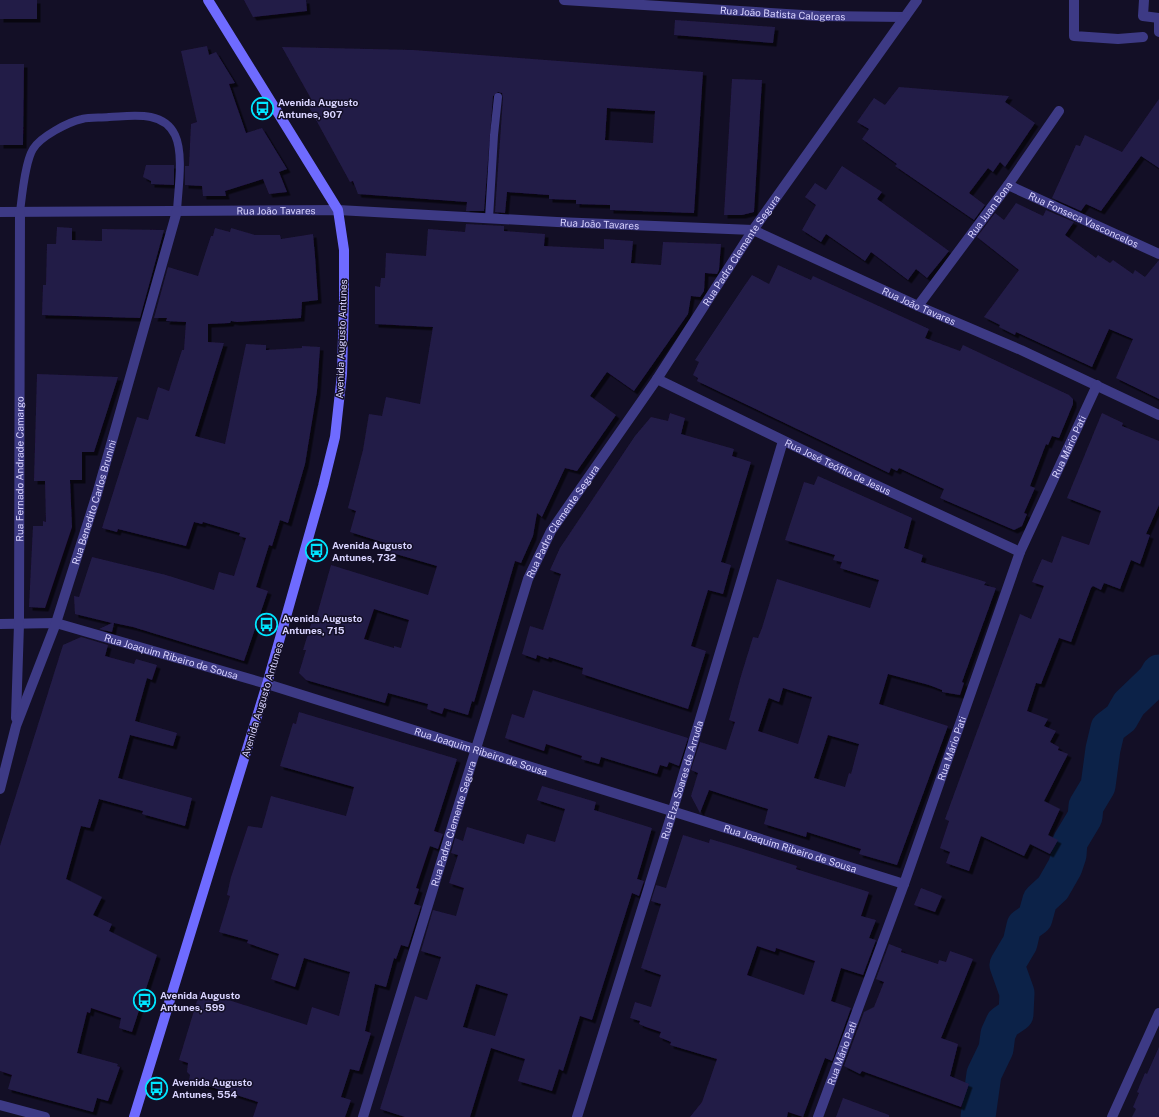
<svg xmlns="http://www.w3.org/2000/svg" width="1159" height="1117" font-family="'Public Sans',sans-serif">
  <style>
    .lines { fill: none; stroke-linecap: round; stroke-linejoin: round }
    .river { stroke: #0c2248; stroke-width: 35 }
    .building { fill: #241b47; fill-rule: evenodd; filter: url(#shadow) }
    .lane { stroke: #3d3a85; stroke-width: 8 }
    .street { stroke: #3d3a85; stroke-width: 10 }
    .secondary { stroke: #6f6bff; stroke-width: 10 }
    .labels { text-anchor: middle; dominant-baseline: central; stroke-width: 3; stroke-linejoin: round; paint-order: stroke }
    .street-label { font-size: 10px; fill: #d9d4ff; stroke: #130f26 }
    .poi-label { font-size: 10px; font-weight: bold; fill: #d9d4ff; stroke: #130f26; text-anchor: start }
  </style>
  <defs>
    <filter id="shadow"><feDropShadow dx="3.5" dy="3.5" stdDeviation="0" flood-color="#0009"/></filter>
  </defs>
  <rect width="100%" height="100%" fill="#130f26"/>
  <g class="lines">
    <!-- river -->
    <path class="river" d="M 978,1117 L 984,1074 L 996,1049 L 998,1034 L 1003,1023 L 1016,1014 L 1017,993 L 1007,965 L 1020,943 L 1024,926 L 1035,918 L 1040,900 L 1053,888 L 1065,867 L 1069,855 L 1070,842 L 1085,817 L 1086,806 L 1098,786 L 1103,749 L 1108,728 L 1121,718 L 1129,704 L 1155,679 L 1159,672"/>
  </g>
  <!-- building -->
  <path class="building" d="M 0,0 L 37,0 L 37,19 L 0,19 Z
    M 244,0 L 306,0 L 307,11 L 253,17 Z
    M 675,20 L 775,27 L 773,43 L 674,35 Z
    M 207,46 L 209,55 L 216,52 L 235,83 L 229,84 L 246,133 L 262,128 L 287,169 L 279,172 L 287,192 L 269,194 L 263,179 L 225,191 L 226,196 L 203,196 L 202,186 L 185,185 L 185,166 L 189,166 L 191,124 L 197,122 L 181,51 Z
    M 282,47 L 413,50 L 703,72 L 694,213 L 610,210 L 610,205 L 576,204 L 576,200 L 549,199 L 549,195 L 507,192 L 505,213 L 495,212 L 503,98 L 502,93 L 498,92 L 493,96 L 484,211 L 466,211 L 467,202 L 358,194 L 353,181 L 350,182 L 309,107 L 314,104 ZM 607,108 L 655,111 L 653,143 L 605,140 Z
    M 0,64 L 24,64 L 23,145 L 0,145 Z
    M 732,79 L 762,80 L 754,212 L 742,215 L 724,215 Z
    M 899,87 L 1009,96 L 1005,102 L 1035,123 L 1005,167 L 1000,162 L 993,172 L 988,168 L 969,193 L 985,205 L 974,220 L 895,166 L 897,164 L 862,139 L 869,129 L 857,122 L 874,98 L 885,105 Z
    M 1159,99 L 1159,168 L 1141,156 L 1101,211 L 1086,204 L 1081,211 L 1052,198 L 1076,145 L 1080,146 L 1085,135 L 1122,152 Z
    M 146,165 L 174,165 L 174,185 L 151,184 L 151,181 L 143,177 Z
    M 842,166 L 882,192 L 877,199 L 949,251 L 927,278 L 916,269 L 908,280 L 871,252 L 865,261 L 826,234 L 821,242 L 802,230 L 816,205 L 805,197 L 815,183 L 826,190 Z
    M 1016,203 L 1043,216 L 1046,210 L 1074,222 L 1065,235 L 1096,258 L 1098,255 L 1110,263 L 1113,260 L 1133,274 L 1135,270 L 1145,277 L 1159,260 L 1159,399 L 1116,378 L 1133,339 L 1109,329 L 1092,367 L 1016,332 L 1015,335 L 999,327 L 1000,325 L 984,317 L 1019,270 L 977,237 L 995,213 L 1004,220 Z
    M 466,224 L 504,226 L 504,231 L 545,234 L 544,246 L 604,249 L 604,239 L 633,241 L 631,263 L 661,265 L 663,242 L 721,244 L 719,270 L 717,274 L 705,273 L 704,291 L 700,297 L 691,296 L 688,314 L 634,391 L 607,372 L 590,396 L 616,415 L 577,471 L 565,468 L 542,517 L 537,513 L 533,536 L 521,563 L 515,561 L 474,702 L 472,701 L 468,715 L 444,708 L 442,714 L 427,709 L 428,704 L 388,693 L 385,703 L 306,680 L 299,673 L 306,650 L 303,650 L 312,621 L 315,622 L 331,565 L 428,595 L 437,566 L 389,552 L 390,549 L 384,547 L 385,543 L 350,532 L 356,511 L 348,508 L 363,450 L 369,414 L 382,416 L 386,397 L 420,404 L 433,327 L 375,324 L 375,286 L 380,287 L 381,278 L 385,278 L 386,253 L 426,256 L 428,229 L 465,232 ZM 374,609 L 409,620 L 401,648 L 394,646 L 394,648 L 364,639 Z
    M 57,227 L 72,228 L 72,240 L 102,241 L 102,229 L 164,230 L 140,318 L 42,315 L 43,285 L 46,285 L 47,244 L 56,244 Z
    M 215,228 L 230,232 L 231,228 L 255,235 L 280,235 L 281,239 L 313,234 L 315,256 L 318,300 L 302,302 L 301,318 L 237,322 L 231,321 L 230,323 L 208,324 L 208,342 L 224,343 L 195,436 L 225,444 L 246,344 L 266,345 L 266,350 L 302,348 L 302,346 L 320,347 L 317,391 L 305,464 L 288,523 L 280,520 L 272,546 L 269,545 L 256,587 L 268,591 L 244,661 L 133,627 L 114,623 L 112,632 L 99,629 L 112,623 L 75,614 L 74,596 L 79,597 L 92,557 L 166,575 L 214,590 L 219,572 L 234,576 L 246,538 L 239,536 L 240,533 L 203,522 L 202,524 L 194,522 L 186,546 L 118,529 L 117,532 L 102,528 L 137,417 L 148,420 L 158,387 L 169,391 L 182,350 L 184,350 L 186,322 L 166,321 L 167,318 L 154,318 L 168,267 L 198,276 L 211,236 L 213,236 Z
    M 778,265 L 811,280 L 813,276 L 929,329 L 925,338 L 960,351 L 963,345 L 1069,395 L 1073,399 L 1073,404 L 1059,438 L 1052,436 L 1048,445 L 1046,444 L 1030,486 L 1035,488 L 1024,513 L 1027,514 L 1022,526 L 1014,530 L 940,498 L 944,489 L 899,468 L 897,471 L 891,468 L 889,473 L 697,381 L 698,378 L 693,375 L 699,362 L 695,360 L 745,285 L 752,275 L 769,284 Z
    M 37,374 L 118,377 L 94,452 L 82,452 L 82,480 L 70,480 L 72,527 L 45,608 L 29,607 L 33,526 L 43,526 L 43,521 L 46,522 L 45,481 L 34,481 Z
    M 670,413 L 685,418 L 681,434 L 734,449 L 732,456 L 751,462 L 721,562 L 731,565 L 723,594 L 708,590 L 691,646 L 706,651 L 688,709 L 582,674 L 583,668 L 549,657 L 548,659 L 537,655 L 536,659 L 522,654 L 530,626 L 543,630 L 561,574 L 550,570 L 560,548 L 635,436 L 651,417 L 668,421 Z
    M 1102,413 L 1123,423 L 1122,426 L 1159,441 L 1159,505 L 1146,534 L 1150,535 L 1140,564 L 1131,560 L 1120,589 L 1104,583 L 1101,590 L 1093,586 L 1091,588 L 1071,642 L 1059,638 L 1041,684 L 1036,683 L 1027,711 L 1048,719 L 1044,726 L 1056,731 L 1050,742 L 1059,747 L 1058,750 L 1068,754 L 1044,801 L 1060,809 L 1048,835 L 1058,840 L 1050,854 L 1030,844 L 1024,856 L 981,836 L 969,871 L 946,863 L 950,852 L 940,848 L 949,821 L 945,819 L 1020,614 L 1031,619 L 1044,586 L 1032,582 L 1042,559 L 1052,563 L 1062,536 L 1089,545 L 1101,511 L 1067,498 Z
    M 818,476 L 912,518 L 904,548 L 923,555 L 921,562 L 986,582 L 984,585 L 996,588 L 962,682 L 964,683 L 960,695 L 942,692 L 942,690 L 929,685 L 888,674 L 879,704 L 948,726 L 897,865 L 859,854 L 861,849 L 807,832 L 806,837 L 764,824 L 768,809 L 709,790 L 700,813 L 691,796 L 698,773 L 691,770 L 700,742 L 726,750 L 735,722 L 729,720 L 741,676 L 753,637 L 758,638 L 762,628 L 777,579 L 870,608 L 879,580 L 840,568 L 842,562 L 833,560 L 835,555 L 785,540 L 804,482 L 814,485 ZM 783,688 L 812,697 L 798,744 L 758,731 L 768,700 L 769,698 L 779,702 ZM 828,735 L 859,744 L 851,774 L 849,773 L 845,787 L 814,778 Z
    M 81,637 L 108,645 L 105,656 L 134,664 L 136,659 L 157,665 L 152,680 L 147,678 L 135,721 L 177,733 L 173,746 L 130,735 L 118,778 L 192,798 L 185,826 L 142,814 L 143,811 L 99,799 L 90,828 L 81,826 L 66,879 L 102,897 L 93,915 L 112,924 L 109,931 L 157,955 L 132,1032 L 119,1028 L 121,1018 L 91,1008 L 90,1013 L 87,1012 L 77,1053 L 118,1064 L 117,1066 L 120,1067 L 108,1101 L 97,1098 L 93,1112 L 8,1089 L 12,1075 L 0,1071 L 0,846 L 63,645 Z
    M 533,690 L 688,738 L 679,766 L 669,762 L 667,767 L 660,765 L 657,774 L 601,757 L 599,764 L 581,759 L 582,756 L 546,744 L 544,751 L 505,738 L 512,714 L 524,718 Z
    M 299,712 L 457,759 L 434,831 L 443,834 L 438,849 L 430,846 L 416,888 L 419,889 L 414,904 L 421,906 L 408,947 L 401,945 L 396,959 L 394,958 L 386,987 L 375,984 L 365,1031 L 371,1033 L 359,1071 L 350,1069 L 341,1097 L 351,1100 L 345,1117 L 253,1117 L 258,1102 L 189,1080 L 190,1075 L 187,1072 L 188,1063 L 179,1060 L 200,991 L 307,1025 L 312,1007 L 339,1016 L 350,972 L 304,958 L 295,987 L 271,979 L 279,954 L 247,943 L 248,940 L 219,932 L 230,896 L 227,895 L 231,877 L 248,826 L 262,828 L 271,796 L 346,816 L 354,787 L 280,766 L 293,723 L 296,724 Z
    M 542,786 L 596,802 L 594,810 L 652,828 L 637,879 L 644,881 L 639,896 L 632,893 L 592,1020 L 580,1016 L 563,1071 L 559,1069 L 552,1091 L 518,1081 L 525,1059 L 491,1048 L 470,1117 L 405,1117 L 380,1109 L 415,996 L 427,1000 L 441,957 L 421,951 L 433,910 L 456,916 L 464,888 L 449,883 L 458,855 L 451,853 L 455,838 L 463,841 L 467,827 L 524,844 L 527,834 L 555,842 L 565,809 L 537,800 ZM 476,984 L 508,994 L 495,1036 L 463,1027 Z
    M 683,835 L 709,843 L 710,839 L 734,846 L 797,866 L 796,869 L 869,892 L 861,916 L 876,920 L 869,938 L 876,940 L 863,975 L 841,968 L 831,1001 L 851,1008 L 832,1061 L 825,1058 L 803,1117 L 788,1112 L 787,1117 L 690,1117 L 702,1102 L 717,1059 L 670,1045 L 671,1042 L 659,1037 L 661,1032 L 646,1027 L 639,1024 L 640,1021 L 630,1018 L 635,1002 L 651,1007 L 661,975 L 641,968 L 661,904 L 651,901 L 656,885 L 666,888 ZM 757,946 L 775,952 L 776,948 L 815,961 L 804,995 L 747,975 Z
    M 921,888 L 942,896 L 935,912 L 914,905 Z
    M 889,944 L 902,949 L 901,952 L 938,964 L 939,960 L 946,962 L 950,951 L 973,959 L 941,1038 L 958,1044 L 950,1076 L 969,1084 L 961,1107 L 862,1071 L 860,1074 L 844,1066 L 864,1012 L 874,1007 L 884,982 L 876,979 Z
    M 1159,1047 L 1159,1117 L 1132,1117 L 1136,1109 L 1133,1107 L 1139,1093 L 1137,1092 L 1145,1073 L 1147,1074 Z
    M 843,1098 L 889,1115 L 889,1117 L 836,1117 Z"/>
  <g class="lines">
    <!-- lane -->
    <path class="lane" d="M 20,212 C 22,196 25,162 33,149 C 40,137 68,122 82,119 C 90,117 101,118 109,117 C 132,116 163,110 175,135 C 184,154 178,190 177,211
      M 489,218 L 494,135 L 498,97"/>
    <!-- street -->
    <g class="street">
      <path id="s1" d="M 564,0 L 819,16 L 905,17"/>
      <path d="M 1074,0 L 1074,36 L 1118,39 L 1143,37"/>
      <path d="M 1144,0 L 1143,16 L 1159,18 L 1159,32"/>
      <path id="s2" d="M 1008,185 L 1159,254"/>
      <path id="s3" d="M 0,212 L 338,210 L 557,222 L 753,230 L 918,306 L 1021,350 L 1159,415"/>
      <path id="s4" d="M 918,306 L 1008,185 L 1059,111"/>
      <path id="s5" d="M 657,379 L 852,474 L 1020,552"/>
      <path id="s6" d="M 0,624 L 56,623 L 267,684 L 904,884"/>
      <path id="s7" d="M 16,718 L 19,624 L 20,212"/>
      <path id="s8" d="M 0,789 L 16,726 L 56,623 L 97,494 L 177,211"/>
      <path d="M 0,1105 L 45,1117"/>
      <path id="s9" d="M 363,1117 L 528,579 L 551,531 L 657,379 L 753,230 L 917,0"/>
      <path id="s10" d="M 577,1117 L 672,813 L 783,441"/>
      <path id="s11" d="M 818,1117 L 904,884 L 1020,552 L 1097,385"/>
      <path d="M 1112,1117 L 1159,1013"/>
    </g>
    <!-- secondary -->
    <path class="secondary" d="M 134,1117 L 267,684 L 323,486 L 335,437 L 342,374 L 344,299 L 344,250 L 338,210 L 208,0"/>
  </g>
  <!-- icons -->
  <defs>
    <symbol id="bus-ring" viewBox="-11 -11 22 22"><circle r="9.5" fill="#130f26" stroke="#00e5ff" stroke-width="1.5"/><path d="M-5-6H5V4H4V6H2V4H-2V6H-4V4H-5ZM-3.5-4V0h7V-4ZM-3.5 1.2v1.5H-2V1.2ZM2 1.2v1.5H3.5V1.2Z" fill="#00e5ff"/></symbol>
  </defs>
  <g fill-rule="evenodd">
    <use href="#bus-ring" x="250" y="96" width="25" height="25"/>
    <use href="#bus-ring" x="304" y="538" width="25" height="25"/>
    <use href="#bus-ring" x="254" y="612" width="25" height="25"/>
    <use href="#bus-ring" x="132" y="988" width="25" height="25"/>
    <use href="#bus-ring" x="144" y="1076" width="25" height="25"/>
  </g>
  <g class="labels">
    <!-- street labels -->
    <g class="street-label">
      <text stroke="none"><textPath href="#s1" startOffset="219">Rua João Batista Calogeras</textPath></text>
      <text stroke="none"><textPath href="#s3" startOffset="276">Rua João Tavares</textPath></text>
      <text stroke="none"><textPath href="#s4" startOffset="120">Rua Juan Bona</textPath></text>
      <text stroke="none"><textPath href="#s2" startOffset="83">Rua Fonseca Vasconcelos</textPath></text>
      <text stroke="none"><textPath href="#s3" startOffset="600">Rua João Tavares</textPath></text>
      <text stroke="none"><textPath href="#s9" startOffset="955">Rua Padre Clemente Segura</textPath></text>
      <text stroke="none"><textPath href="#s3" startOffset="936">Rua João Tavares</textPath></text>
      <text transform="translate(341 339) rotate(-88)">Avenida Augusto Antunes</text>
      <text stroke="none"><textPath href="#s11" startOffset="716">Rua Mário Pati</textPath></text>
      <text stroke="none"><textPath href="#s5" startOffset="201">Rua José Teófilo de Jesus</textPath></text>
      <text stroke="none"><textPath href="#s7" startOffset="249">Rua Fernado Andrade Camargo</textPath></text>
      <text stroke="none"><textPath href="#s8" startOffset="302">Rua Benedito Carlos Brunini</textPath></text>
      <text stroke="none"><textPath href="#s9" startOffset="630">Rua Padre Clemente Segura</textPath></text>
      <text stroke="none"><textPath href="#s6" startOffset="176">Rua Joaquim Ribeiro de Sousa</textPath></text>
      <text transform="translate(262 700) rotate(-73)">Avenida Augusto Antunes</text>
      <text stroke="none"><textPath href="#s11" startOffset="392">Rua Mário Pati</textPath></text>
      <text stroke="none"><textPath href="#s6" startOffset="500">Rua Joaquim Ribeiro de Sousa</textPath></text>
      <text stroke="none"><textPath href="#s10" startOffset="353">Rua Elza Soares de Arruda</textPath></text>
      <text stroke="none"><textPath href="#s9" startOffset="307">Rua Padre Clemente Segura</textPath></text>
      <text stroke="none"><textPath href="#s6" startOffset="824">Rua Joaquim Ribeiro de Sousa</textPath></text>
      <text stroke="none"><textPath href="#s11" startOffset="68">Rua Mário Pati</textPath></text>
    </g>
    <!-- poi labels -->
    <g class="poi-label">
      <text x="278" y="102">Avenida Augusto<tspan x="278" dy="12">Antunes, 907</tspan></text>
      <text x="332" y="545">Avenida Augusto<tspan x="332" dy="12">Antunes, 732</tspan></text>
      <text x="282" y="618">Avenida Augusto<tspan x="282" dy="12">Antunes, 715</tspan></text>
      <text x="160" y="995">Avenida Augusto<tspan x="160" dy="12">Antunes, 599</tspan></text>
      <text x="172" y="1082">Avenida Augusto<tspan x="172" dy="12">Antunes, 554</tspan></text>
    </g>
  </g>
</svg>
